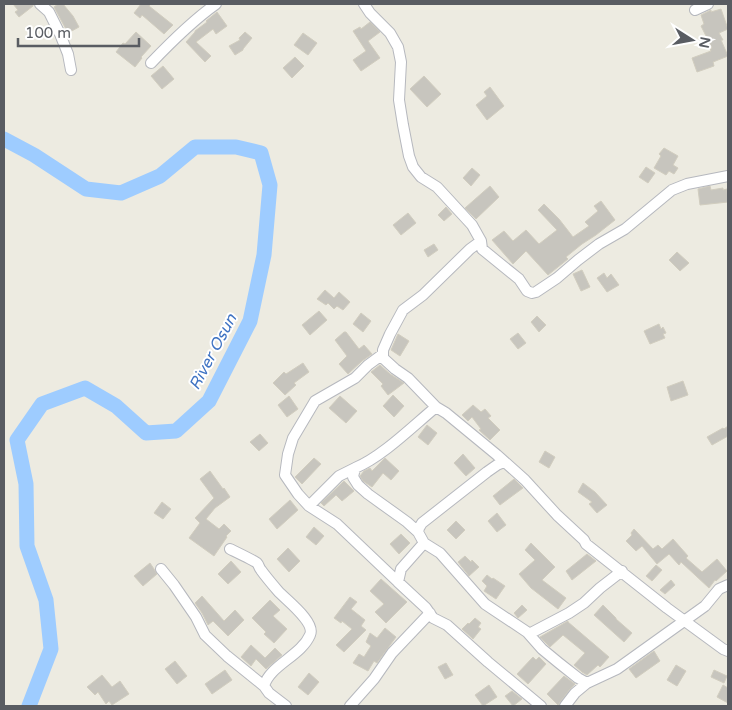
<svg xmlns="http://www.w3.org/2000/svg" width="732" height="710" font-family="'Varela Round',sans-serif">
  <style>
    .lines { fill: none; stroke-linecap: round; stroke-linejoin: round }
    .river { stroke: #9eccff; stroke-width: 15 }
    .building { fill: #c7c5be; stroke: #d1cdbf }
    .minor-casing { stroke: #b6b8be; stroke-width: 12 }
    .minor { stroke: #fff; stroke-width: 10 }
    .labels { text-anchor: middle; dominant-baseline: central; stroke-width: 4; stroke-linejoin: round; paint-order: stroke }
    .water-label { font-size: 16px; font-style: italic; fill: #4074c3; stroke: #fff }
  </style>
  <rect width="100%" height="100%" fill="#edebe1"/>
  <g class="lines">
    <!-- river -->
    <path class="river" d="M 4,139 L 34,155 L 86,189 L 121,193 L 160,176 L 195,147 L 236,147 L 261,153 L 270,185 L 264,255 L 250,321 L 209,401 L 176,431 L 146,433 L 116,406 L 85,388 L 42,404 L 17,440 L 26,484 L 27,546 L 46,600 L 51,649 L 29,706"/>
  </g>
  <!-- building -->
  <path class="building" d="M 13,4 L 33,4 L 33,6 L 19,17 L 15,12 L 18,10 Z
    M 58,4 L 63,4 L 73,16 L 79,27 L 68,33 L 54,7 Z
    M 141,4 L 151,4 L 149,6 L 173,25 L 164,34 L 142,15 L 140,18 L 134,13 Z
    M 721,9 L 728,29 L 719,33 L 723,40 L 721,40 L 728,56 L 713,62 L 714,66 L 697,72 L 692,58 L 711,51 L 710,49 L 712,48 L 701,26 L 704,24 L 701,15 L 711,10 L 711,12 Z
    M 217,12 L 227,26 L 216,34 L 213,29 L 196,42 L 211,56 L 205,62 L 186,42 L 195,32 L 195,31 L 207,22 L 206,21 Z
    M 370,22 L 380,32 L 368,41 L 380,58 L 361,71 L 353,60 L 366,51 L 353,31 L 360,27 L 361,29 Z
    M 136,32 L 151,46 L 141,57 L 142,58 L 135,67 L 116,52 L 123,43 L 125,44 Z
    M 245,32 L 252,38 L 243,49 L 243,50 L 235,55 L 229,46 L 240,40 L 239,38 Z
    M 303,33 L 317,43 L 308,55 L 294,45 Z
    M 295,57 L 304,66 L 292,78 L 283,68 Z
    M 163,66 L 174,79 L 162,89 L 151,76 Z
    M 424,76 L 441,94 L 427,107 L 410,89 Z
    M 490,87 L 504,106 L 487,120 L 476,105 L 487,96 L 484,92 Z
    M 664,148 L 678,156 L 673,165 L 678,168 L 674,174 L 669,171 L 666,175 L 654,168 L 661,156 L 659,154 Z
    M 646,167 L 655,173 L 648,183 L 639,177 Z
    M 472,168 L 480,175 L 471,186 L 463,178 Z
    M 490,186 L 499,197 L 476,219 L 465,208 Z
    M 710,186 L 711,190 L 723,188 L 723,190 L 727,189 L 728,202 L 700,205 L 698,189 Z
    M 601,201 L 615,220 L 596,235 L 582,244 L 566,257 L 568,259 L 548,275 L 526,251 L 513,264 L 492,240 L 504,231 L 513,241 L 526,230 L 539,244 L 557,230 L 538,210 L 544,204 L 559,219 L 573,237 L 589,226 L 585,222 L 598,211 L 594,206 Z
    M 446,207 L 452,214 L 444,221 L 438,215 Z
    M 408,213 L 416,223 L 401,235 L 393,225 Z
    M 434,244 L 438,250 L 428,257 L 424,250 Z
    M 677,252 L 689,263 L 680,271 L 669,260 Z
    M 582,270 L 590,287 L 581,291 L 573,274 Z
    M 604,273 L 607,278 L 611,274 L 619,285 L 607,292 L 597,278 Z
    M 325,290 L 334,298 L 339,292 L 350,302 L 343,310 L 337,306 L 334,309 L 328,303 L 326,305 L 317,299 Z
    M 319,311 L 327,320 L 310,335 L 302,325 Z
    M 361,313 L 371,321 L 363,332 L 353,324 Z
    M 537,316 L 546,325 L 539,332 L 531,322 Z
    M 659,324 L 661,329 L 663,327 L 666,333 L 663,334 L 665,338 L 650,344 L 644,331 Z
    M 344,332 L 346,332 L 359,349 L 364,345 L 372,354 L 362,361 L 348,374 L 339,364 L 347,356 L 335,340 Z
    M 518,333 L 526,343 L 518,349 L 510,339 Z
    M 398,334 L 409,341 L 400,356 L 391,350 Z
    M 303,363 L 309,372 L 294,383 L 296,385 L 285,395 L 273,383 L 284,372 L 286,374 Z
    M 380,365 L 390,374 L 404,383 L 388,395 L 381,386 L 383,384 L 371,372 Z
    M 683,381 L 688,395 L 671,401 L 667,387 Z
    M 393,395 L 404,406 L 394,417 L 383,406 Z
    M 289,396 L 298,409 L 287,417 L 278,405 Z
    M 340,396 L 357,411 L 346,423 L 329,408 Z
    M 473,405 L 481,412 L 485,409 L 491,416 L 488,418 L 500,430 L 490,440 L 479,430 L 481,429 L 472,417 L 468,421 L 462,415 Z
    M 427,425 L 437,433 L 428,445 L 418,437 Z
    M 728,426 L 728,436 L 712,445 L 707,437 L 723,428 L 724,429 Z
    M 260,434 L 268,443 L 259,451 L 250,442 Z
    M 545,451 L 555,457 L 549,468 L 539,462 Z
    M 463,454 L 475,468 L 466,476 L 454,463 Z
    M 314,458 L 321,464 L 302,484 L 295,477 Z
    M 385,458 L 399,471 L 391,480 L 383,473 L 372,487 L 363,481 L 360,476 L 364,471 L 370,468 L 372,471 Z
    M 210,471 L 223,489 L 224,488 L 230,497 L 215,508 L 206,519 L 219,529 L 224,524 L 231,531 L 226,536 L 227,537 L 214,556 L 189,538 L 200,523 L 195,518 L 214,498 L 200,479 Z
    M 514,479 L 523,488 L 500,505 L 493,496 Z
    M 344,481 L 354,491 L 342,501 L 336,495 L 324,506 L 321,503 Z
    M 583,483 L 595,492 L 607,505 L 597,513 L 589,504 L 592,502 L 578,492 Z
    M 290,500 L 298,510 L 277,529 L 269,519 Z
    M 162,502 L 171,509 L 163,519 L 154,513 Z
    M 497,513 L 506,525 L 497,532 L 488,521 Z
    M 456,521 L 465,530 L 456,539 L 447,530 Z
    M 314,527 L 324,536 L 316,545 L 306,537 Z
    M 634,529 L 653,549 L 658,545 L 662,549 L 673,539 L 688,556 L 686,558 L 702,572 L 717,559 L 727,571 L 716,581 L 715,580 L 709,588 L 681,562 L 679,565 L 669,554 L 657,564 L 642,546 L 636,551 L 626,541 L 632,535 L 631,533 Z
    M 401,534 L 410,543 L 399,554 L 390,544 Z
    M 531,543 L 555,567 L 542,580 L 566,598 L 558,609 L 531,588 L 519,574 L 535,560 L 525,550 Z
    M 288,548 L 300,561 L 289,572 L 277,559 Z
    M 587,554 L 596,561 L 572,580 L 566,571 Z
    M 465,556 L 471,562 L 472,560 L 479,567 L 469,576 L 458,562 Z
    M 231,561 L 241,572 L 228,584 L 218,574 Z
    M 150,563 L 154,569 L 157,574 L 143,586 L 134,576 Z
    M 656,565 L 662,570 L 652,581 L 646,576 Z
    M 487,575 L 492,579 L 493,578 L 505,586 L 496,599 L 484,591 L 487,586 L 482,581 Z
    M 381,579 L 407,602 L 386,623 L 375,612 L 384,604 L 370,591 Z
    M 671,580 L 675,585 L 665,594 L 660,590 Z
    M 202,596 L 224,621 L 235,610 L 244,620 L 228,636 L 213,621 L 208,625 L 202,613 L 195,603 Z
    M 350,597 L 357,602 L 351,609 L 365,620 L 361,626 L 366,630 L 344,652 L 336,645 L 352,629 L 342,621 L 341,623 L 334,618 Z
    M 270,600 L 280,610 L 273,616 L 287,629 L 274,643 L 264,634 L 266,632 L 252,618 Z
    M 522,605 L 527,610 L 518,618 L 514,613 Z
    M 603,605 L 616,618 L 616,619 L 632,633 L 624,642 L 594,615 Z
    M 475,618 L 481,623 L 478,627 L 481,629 L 473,639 L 462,629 L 468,623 L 469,624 Z
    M 568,621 L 568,622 L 609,657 L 600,667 L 598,665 L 587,675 L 582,672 L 574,665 L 585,653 L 563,635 L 550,647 L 540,637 Z
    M 385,628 L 396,637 L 377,663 L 374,661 L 368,671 L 353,663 L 359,654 L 364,657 L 371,646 L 366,642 L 370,633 L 377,638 Z
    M 251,645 L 265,658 L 275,648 L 282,655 L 266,669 L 256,659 L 251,666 L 241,657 Z
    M 654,651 L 660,661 L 636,678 L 629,669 Z
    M 533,657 L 536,660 L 539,657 L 546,664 L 528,684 L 517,674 Z
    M 175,661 L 187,676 L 177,684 L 165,669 Z
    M 446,663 L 453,675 L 445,679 L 438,667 Z
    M 676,665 L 686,671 L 677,686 L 667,680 Z
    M 225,670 L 232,680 L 212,694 L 205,684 Z
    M 714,670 L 727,676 L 724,683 L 711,677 Z
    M 309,673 L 319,682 L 308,695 L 298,687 Z
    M 102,675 L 112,687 L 120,681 L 129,694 L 112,705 L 109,701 L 106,704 L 98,692 L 95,695 L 87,687 Z
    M 564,676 L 575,684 L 570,689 L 558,705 L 547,694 Z
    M 489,685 L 497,697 L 483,706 L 475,695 Z
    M 723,685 L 728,688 L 728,703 L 717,697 Z
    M 512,691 L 522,699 L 513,706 L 505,696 Z"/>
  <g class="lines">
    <defs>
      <path id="minor" d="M 40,4 L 49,12 L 60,34 L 68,54 L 71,70
        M 364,4 L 370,13 L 390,33 L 398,47 L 401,62 L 399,100 L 403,125 L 409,156 L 413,167 L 421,177 L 437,187 L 472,225 L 481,241 L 482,249 L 519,279 L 527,291 L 532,293 L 536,292 L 557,278 L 578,260 L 599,244 L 625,229 L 672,190 L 687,184 L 728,176
        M 695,10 L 708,4
        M 151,63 C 172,41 192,21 216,4
        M 481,241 L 470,249 L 423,295 L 403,310 L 390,334 L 383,350 L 383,358 L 395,369 L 408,378 L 436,407 L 446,413 L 497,455 L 525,480 L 557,515 L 584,540 L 586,544 L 667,608 L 723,649 L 728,651
        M 383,354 L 368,365 L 355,378 L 315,401 L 293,438 L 288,454 L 285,475 L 298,494 L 309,506 L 337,524 L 398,582
        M 504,462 L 497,465 L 487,472 L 422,523 L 419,528 L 418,532 L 424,543 L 440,553 L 485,604 L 527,632 L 542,649 L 559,663 L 578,678 L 587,683 L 617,669 L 705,606 L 719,589 L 728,585
        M 309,506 L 339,476 L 355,468
        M 418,532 L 407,522 L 368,494 L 358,485 L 353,477 L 355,468 C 382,457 413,426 436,407
        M 424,543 L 401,569 L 398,582 L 426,608 L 433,618 L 447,625 L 488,662 L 541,706
        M 230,549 C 234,551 255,561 257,563 C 259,565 259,568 261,570 C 266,577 272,584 278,591 C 286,600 316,622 310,635 C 301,656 270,665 264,686 L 269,693 L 286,706
        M 161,569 L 174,585 L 196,617 L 205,635 L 227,656 L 264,686
        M 529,634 L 569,613 L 584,603 L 600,588 L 622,571
        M 350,706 L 374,679 L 392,653 L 430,613
        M 565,706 L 575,693 L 587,683"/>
    </defs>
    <!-- minor casing -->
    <use href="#minor" class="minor-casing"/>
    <!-- minor -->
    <use href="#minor" class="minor"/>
  </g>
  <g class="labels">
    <!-- water labels -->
    <g class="water-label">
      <text transform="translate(213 352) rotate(-62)">River Osun</text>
    </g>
  </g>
  <!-- border -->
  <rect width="732" height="710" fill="none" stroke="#595c62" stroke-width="10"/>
  <!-- north arrow -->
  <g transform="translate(692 40) rotate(101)" stroke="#ffffff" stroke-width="4" paint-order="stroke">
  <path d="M0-4L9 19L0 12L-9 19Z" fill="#595c62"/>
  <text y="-8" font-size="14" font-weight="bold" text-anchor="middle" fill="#595c62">N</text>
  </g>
  <!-- scale -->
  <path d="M18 38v8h121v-8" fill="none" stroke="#595c62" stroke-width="2.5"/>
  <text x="25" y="38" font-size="15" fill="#595c62" stroke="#ffffff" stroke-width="4" paint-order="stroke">100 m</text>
</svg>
